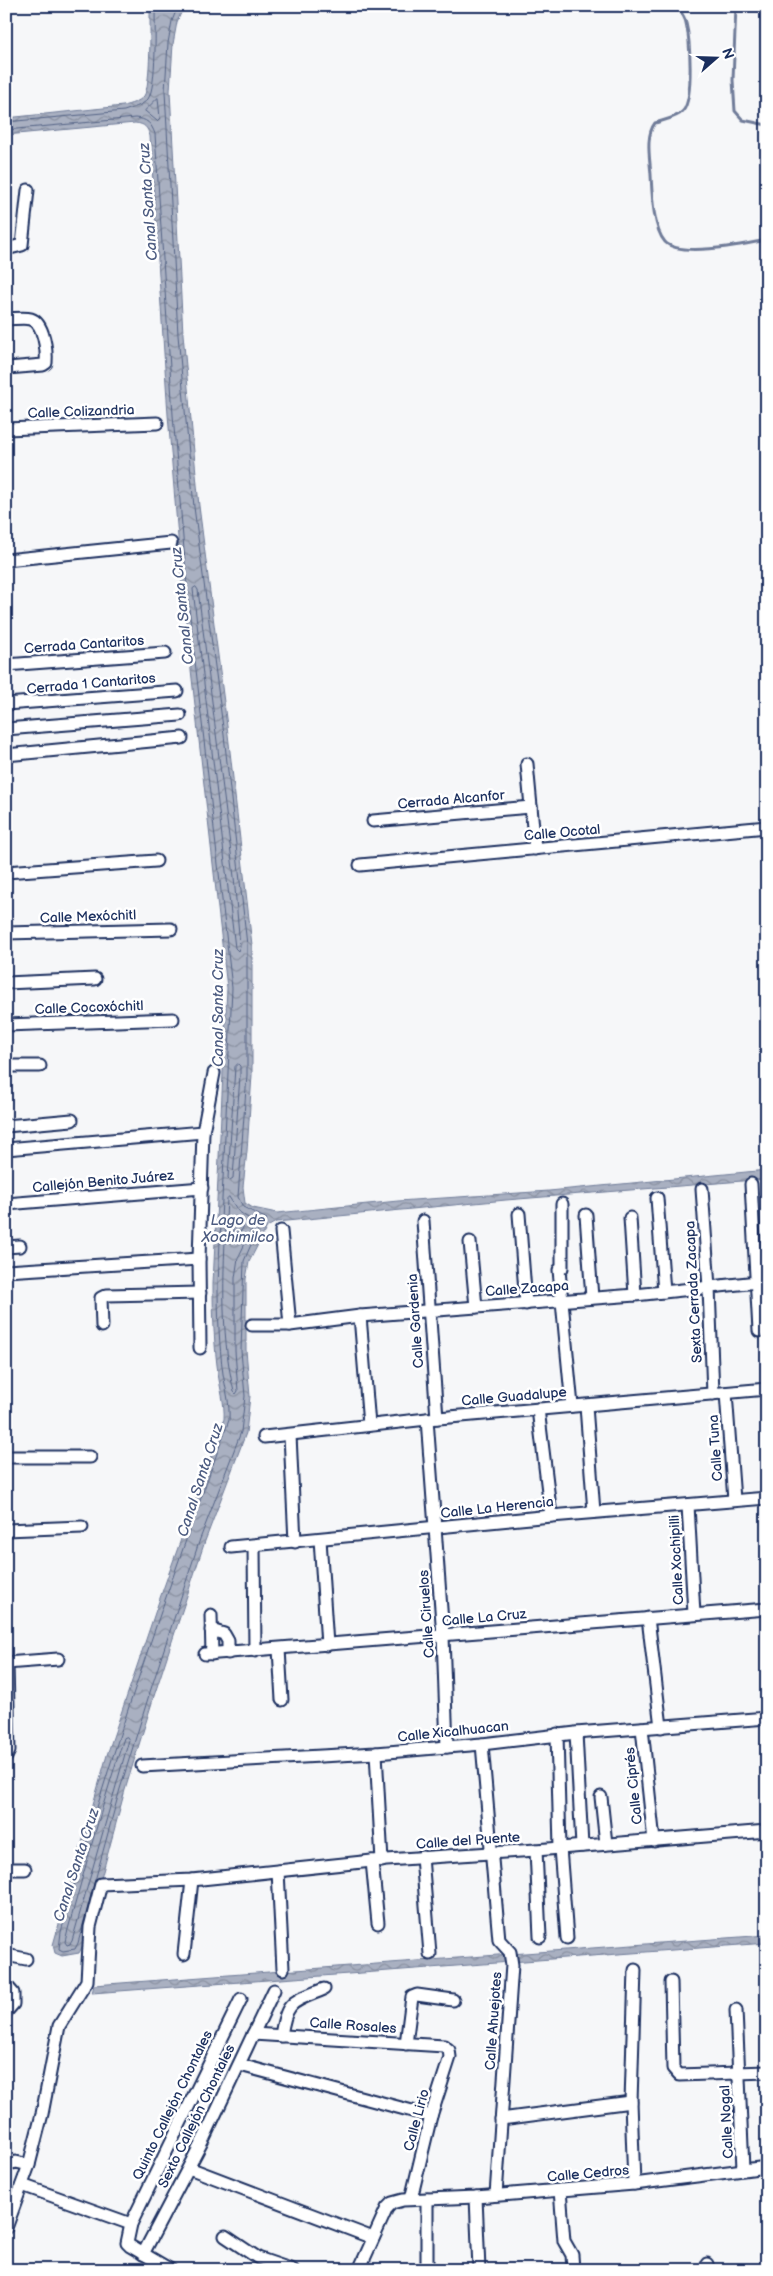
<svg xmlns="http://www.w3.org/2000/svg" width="773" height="2276" font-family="'Balsamiq Sans',sans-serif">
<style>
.water{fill:url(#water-waves);stroke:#707c99}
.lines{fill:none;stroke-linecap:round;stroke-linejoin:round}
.shore{stroke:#546386;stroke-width:1}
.stream{stroke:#707c99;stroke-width:3}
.minor-casing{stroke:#1b2f5e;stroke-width:15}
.minor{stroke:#fff;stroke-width:11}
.labels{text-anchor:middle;stroke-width:5;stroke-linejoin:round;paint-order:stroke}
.street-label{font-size:14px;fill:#1b2f5e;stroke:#fff}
.water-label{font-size:15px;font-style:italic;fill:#4d5c81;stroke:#fff}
</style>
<defs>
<pattern id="water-waves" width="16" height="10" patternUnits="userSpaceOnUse" patternTransform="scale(1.25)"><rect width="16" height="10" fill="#a9b0c1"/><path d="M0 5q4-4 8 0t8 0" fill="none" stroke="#8990a0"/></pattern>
</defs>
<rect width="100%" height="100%" fill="#f6f7f9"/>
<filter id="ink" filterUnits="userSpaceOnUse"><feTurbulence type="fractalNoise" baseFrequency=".02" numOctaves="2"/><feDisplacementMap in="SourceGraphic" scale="10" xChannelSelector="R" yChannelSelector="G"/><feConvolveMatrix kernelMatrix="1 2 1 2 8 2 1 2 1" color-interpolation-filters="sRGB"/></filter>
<g filter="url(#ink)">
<!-- water -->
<g class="water">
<path d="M 150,6 L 184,6 L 177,22 L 173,44 L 170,91 L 183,334 L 199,506 L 228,734 L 252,945 L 252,1075 L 247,1151 L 243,1187 L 245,1203 L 253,1208 L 277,1213 L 398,1201 L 549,1191 L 767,1170 L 767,1179 L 506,1200 L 276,1222 L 267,1227 L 249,1262 L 246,1279 L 246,1350 L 250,1396 L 246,1433 L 205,1541 L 154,1696 L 125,1790 L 83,1945 L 79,1953 L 62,1956 L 55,1953 L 53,1945 L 107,1755 L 160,1598 L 224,1419 C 225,1403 220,1389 218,1373 C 214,1344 213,1314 213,1284 L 227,988 L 183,599 L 168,415 L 150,136 C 147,127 145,124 135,123 L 6,135 L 6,118 L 123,106 C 130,104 139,102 144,96 C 151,86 150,23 150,6 Z"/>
<path d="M 767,1935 L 767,1943 L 92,1993 L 94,1985 Z"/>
</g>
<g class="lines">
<!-- shore -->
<g class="shore">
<path d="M 158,98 L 160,118 L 157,121 L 145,111 Z"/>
<path d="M 6,122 L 124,111 C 132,108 142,106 148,99 C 157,86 155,24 155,6"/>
<path d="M 6,130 L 135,118 C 147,119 151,123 155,134 L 173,415 L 188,599 L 232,988 L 218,1284 C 218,1314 219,1344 223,1374 C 226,1390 230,1404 229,1420 C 168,1589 108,1758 61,1932 L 59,1949 L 63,1951 L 75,1949 L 78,1943 L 120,1789 L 149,1695 L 200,1539 L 241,1432 L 245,1396 L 241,1351 L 244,1261 L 256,1233 L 267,1219 L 243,1207 L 238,1197 L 247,1075 L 247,945 L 224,735 L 194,507 L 178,335 L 165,91 L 168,43 L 172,21 L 178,6"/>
<path d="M 196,587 L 198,590 L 234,877 L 240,946 L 238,951 L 235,948 L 194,598 L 193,589 Z"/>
<path d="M 238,1064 L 240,1066 L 240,1075 L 233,1178 L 230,1180 L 228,1178 L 235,1067 Z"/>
<path d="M 229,1197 L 238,1211 L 255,1223 L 238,1258 L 235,1278 L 235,1351 L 238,1391 L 236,1394 L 234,1392 C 219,1329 224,1263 227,1199 Z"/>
<path d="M 237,1220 L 244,1226 L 235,1241 L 233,1239 L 233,1222 Z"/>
<path d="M 127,1737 L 129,1740 L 72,1941 L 70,1944 L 67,1945 L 65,1942 L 67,1933 C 85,1868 103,1802 124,1738 Z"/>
</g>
<!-- stream -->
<g class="stream">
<path d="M 677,6 C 681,12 685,17 686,23 C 690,39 694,98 683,111 C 677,118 664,120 655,123 C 645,136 650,159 651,175 C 652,193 653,229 665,242 C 680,258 746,244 767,240"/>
<path d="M 736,6 L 733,80 L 735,111 L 743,120 L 767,125"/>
</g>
<defs>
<g id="minor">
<path d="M 6,249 L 22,245 L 28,190"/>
<path d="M 6,319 C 14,319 24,317 31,319 C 44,323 47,351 46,363 L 43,365 L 8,368"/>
<path d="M 6,429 L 157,423"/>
<path d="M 6,560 L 171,543"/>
<path d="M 6,665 L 165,653"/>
<path d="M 6,704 L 177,691"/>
<path d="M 6,729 L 180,715"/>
<path d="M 6,755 L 182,738"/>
<path d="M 527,764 L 535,849"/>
<path d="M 373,821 L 531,807"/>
<path d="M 360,865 L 767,827"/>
<path d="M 6,872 L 156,861"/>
<path d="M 6,933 L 171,929"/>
<path d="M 6,983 L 95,979"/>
<path d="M 6,1025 L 173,1019"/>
<path d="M 6,1066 L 40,1066"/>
<path d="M 6,1126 L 72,1120"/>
<path d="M 6,1149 L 203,1132"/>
<path d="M 751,1184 L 759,1331"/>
<path d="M 702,1189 L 709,1287 L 713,1394"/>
<path d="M 657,1198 L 664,1292"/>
<path d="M 6,1204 L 202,1188"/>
<path d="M 562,1204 L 562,1268 L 559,1270 L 572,1406"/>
<path d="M 519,1214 L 526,1304"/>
<path d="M 586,1215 L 592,1298"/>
<path d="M 630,1218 L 635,1295"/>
<path d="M 423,1221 L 437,1418"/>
<path d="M 281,1231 L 290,1325"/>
<path d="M 470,1242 L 476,1307"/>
<path d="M 6,1247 L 20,1246"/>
<path d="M 6,1271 L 199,1259"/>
<path d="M 360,1316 L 369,1425"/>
<path d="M 252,1325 L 290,1325 L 360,1316 L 635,1295 L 767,1281"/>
<path d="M 102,1326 L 101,1298 L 107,1295 L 200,1293"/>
<path d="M 200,1348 L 199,1259 L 203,1132 L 214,1073"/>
<path d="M 726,1393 L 734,1500"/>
<path d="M 586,1406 L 594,1512"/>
<path d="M 538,1409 L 551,1516"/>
<path d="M 427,1419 L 443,1636 L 447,1747"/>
<path d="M 290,1435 L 295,1542"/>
<path d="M 264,1437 L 427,1419 L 767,1389"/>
<path d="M 6,1457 L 90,1457"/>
<path d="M 688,1505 L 694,1614"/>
<path d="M 6,1530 L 82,1527"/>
<path d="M 320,1539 L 327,1645"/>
<path d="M 254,1546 L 255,1651"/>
<path d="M 231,1547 L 551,1516 L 767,1498"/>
<path d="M 211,1615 L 212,1654"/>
<path d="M 648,1618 L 661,1727"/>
<path d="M 211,1630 L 224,1634 L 228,1641 L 228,1653"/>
<path d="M 279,1649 L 282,1700"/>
<path d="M 205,1654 L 767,1609"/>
<path d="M 6,1663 L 58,1659"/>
<path d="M 642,1728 L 654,1841"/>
<path d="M 576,1733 L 582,1846"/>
<path d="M 557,1734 L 560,1848 L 567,1938"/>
<path d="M 482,1744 L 499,1940 L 510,1952 L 512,1965 L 496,2195"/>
<path d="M 376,1753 L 382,1861"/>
<path d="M 6,1757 L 9,1751 L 7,1663"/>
<path d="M 142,1766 L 376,1753 L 482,1744 L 576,1733 L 767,1718"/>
<path d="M 601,1797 L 606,1844"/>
<path d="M 536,1850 L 540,1937"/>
<path d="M 422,1857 L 430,1954"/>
<path d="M 372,1861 L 378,1923"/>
<path d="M 6,1869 L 25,1869"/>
<path d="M 278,1871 L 283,1969"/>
<path d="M 184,1954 L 192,1880"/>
<path d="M 6,1955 L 26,1959"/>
<path d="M 671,1982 L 673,2068 L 679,2075 L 767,2072"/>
<path d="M 6,1985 L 13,1993 L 13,2004 L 6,2012"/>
<path d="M 736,2010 L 743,2169"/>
<path d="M 253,2034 L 444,2046 L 449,2050 L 450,2057 L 431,2116 L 411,2199"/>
<path d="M 281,2036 C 286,2000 293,2002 324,1989"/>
<path d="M 406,2044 L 412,1997 L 417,1995 L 453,2000"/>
<path d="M 240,2065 L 431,2116"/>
<path d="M 501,2119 L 631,2102"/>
<path d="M 6,2165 L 16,2162 L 29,2165"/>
<path d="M 189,2168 L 373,2238"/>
<path d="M 634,2184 L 631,2102 L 635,1970"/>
<path d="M 22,2185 L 131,2224"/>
<path d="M 560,2190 L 564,2241 L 572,2255 L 573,2270"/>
<path d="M 476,2197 L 479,2270"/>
<path d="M 427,2199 L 427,2270"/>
<path d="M 6,2228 L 29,2165 L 42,2114 L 59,2026 L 87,1981 L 90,1927 L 101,1884 L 192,1880 L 372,1861 L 536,1850 L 767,1831"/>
<path d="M 225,2236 L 258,2258 L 293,2270"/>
<path d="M 143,2254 L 204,2138 L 274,1990"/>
<path d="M 707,2264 L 708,2270"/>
<path d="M 171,2270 L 130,2246 L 127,2243 L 131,2224 L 241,1999"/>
<path d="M 359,2270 L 387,2208 L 392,2203 L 403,2200 L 476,2197 L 634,2184 L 767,2167"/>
</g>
</defs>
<!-- minor casing -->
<use href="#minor" class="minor-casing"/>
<!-- minor -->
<use href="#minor" class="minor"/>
</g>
</g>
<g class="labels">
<!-- street labels -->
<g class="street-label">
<text transform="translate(81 411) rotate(-2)" y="5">Calle Colizandria</text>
<text transform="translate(84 644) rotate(-4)" y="5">Cerrada Cantaritos</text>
<text transform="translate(91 683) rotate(-5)" y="5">Cerrada 1 Cantaritos</text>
<text transform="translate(451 799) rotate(-5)" y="5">Cerrada Alcanfor</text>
<text transform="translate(562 832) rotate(-5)" y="5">Calle Ocotal</text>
<text transform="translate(88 916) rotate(-2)" y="5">Calle Mexóchitl</text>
<text transform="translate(89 1007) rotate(-2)" y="5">Calle Cocoxóchitl</text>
<text transform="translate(103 1181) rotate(-5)" y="5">Callejón Benito Juárez</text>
<text transform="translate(527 1288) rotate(-4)" y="5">Calle Zacapa</text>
<text transform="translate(693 1292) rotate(-93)" y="5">Sexta Cerrada Zacapa</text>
<text transform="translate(415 1321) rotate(-94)" y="5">Calle Gardenia</text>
<text transform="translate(514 1396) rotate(-5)" y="5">Calle Guadalupe</text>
<text transform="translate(715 1448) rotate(-94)" y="5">Calle Tuna</text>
<text transform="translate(497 1507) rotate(-6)" y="5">Calle La Herencia</text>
<text transform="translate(676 1560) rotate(-93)" y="5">Calle Xochipilli</text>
<text transform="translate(426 1614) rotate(-94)" y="5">Calle Ciruelos</text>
<text transform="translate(484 1617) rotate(-5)" y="5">Calle La Cruz</text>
<text transform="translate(453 1731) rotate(-6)" y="5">Calle Xicalhuacan</text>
<text transform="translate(633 1786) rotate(-96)" y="5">Calle Ciprés</text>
<text transform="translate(468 1840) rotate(-4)" y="5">Calle del Puente</text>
<text transform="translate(493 2021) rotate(-86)" y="5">Calle Ahuejotes</text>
<text transform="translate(353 2025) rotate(4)" y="5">Calle Rosales</text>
<text transform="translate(172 2105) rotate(-64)" y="5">Quinto Callejón Chontales</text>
<text transform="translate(196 2116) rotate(-64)" y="5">Sexto Callejón Chontales</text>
<text transform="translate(416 2120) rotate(-75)" y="5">Calle Lirio</text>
<text transform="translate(726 2122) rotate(-93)" y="5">Calle Nogal</text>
<text transform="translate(588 2173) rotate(-5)" y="5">Calle Cedros</text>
</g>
<!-- water labels -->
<g class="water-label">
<text transform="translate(148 202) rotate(-94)" y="5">Canal Santa Cruz</text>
<text transform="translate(182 606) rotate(-96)" y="5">Canal Santa Cruz</text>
<text transform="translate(218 1008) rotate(-90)" y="5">Canal Santa Cruz</text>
<text x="238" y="1225">Lago de<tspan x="238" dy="17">Xochimilco</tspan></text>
<text transform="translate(200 1480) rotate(-72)" y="5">Canal Santa Cruz</text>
<text transform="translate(76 1865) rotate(-72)" y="5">Canal Santa Cruz</text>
</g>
</g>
<!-- margin -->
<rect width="773" height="2276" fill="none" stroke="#fff" stroke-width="25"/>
<rect x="12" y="12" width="748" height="2251" fill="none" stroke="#1b2f5e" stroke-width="2" filter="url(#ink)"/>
<!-- north arrow -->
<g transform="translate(716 58) rotate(70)" stroke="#ffffff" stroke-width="4" paint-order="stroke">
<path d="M0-4L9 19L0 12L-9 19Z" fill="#1b2f5e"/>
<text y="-8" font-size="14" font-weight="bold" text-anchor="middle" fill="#1b2f5e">N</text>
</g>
</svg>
